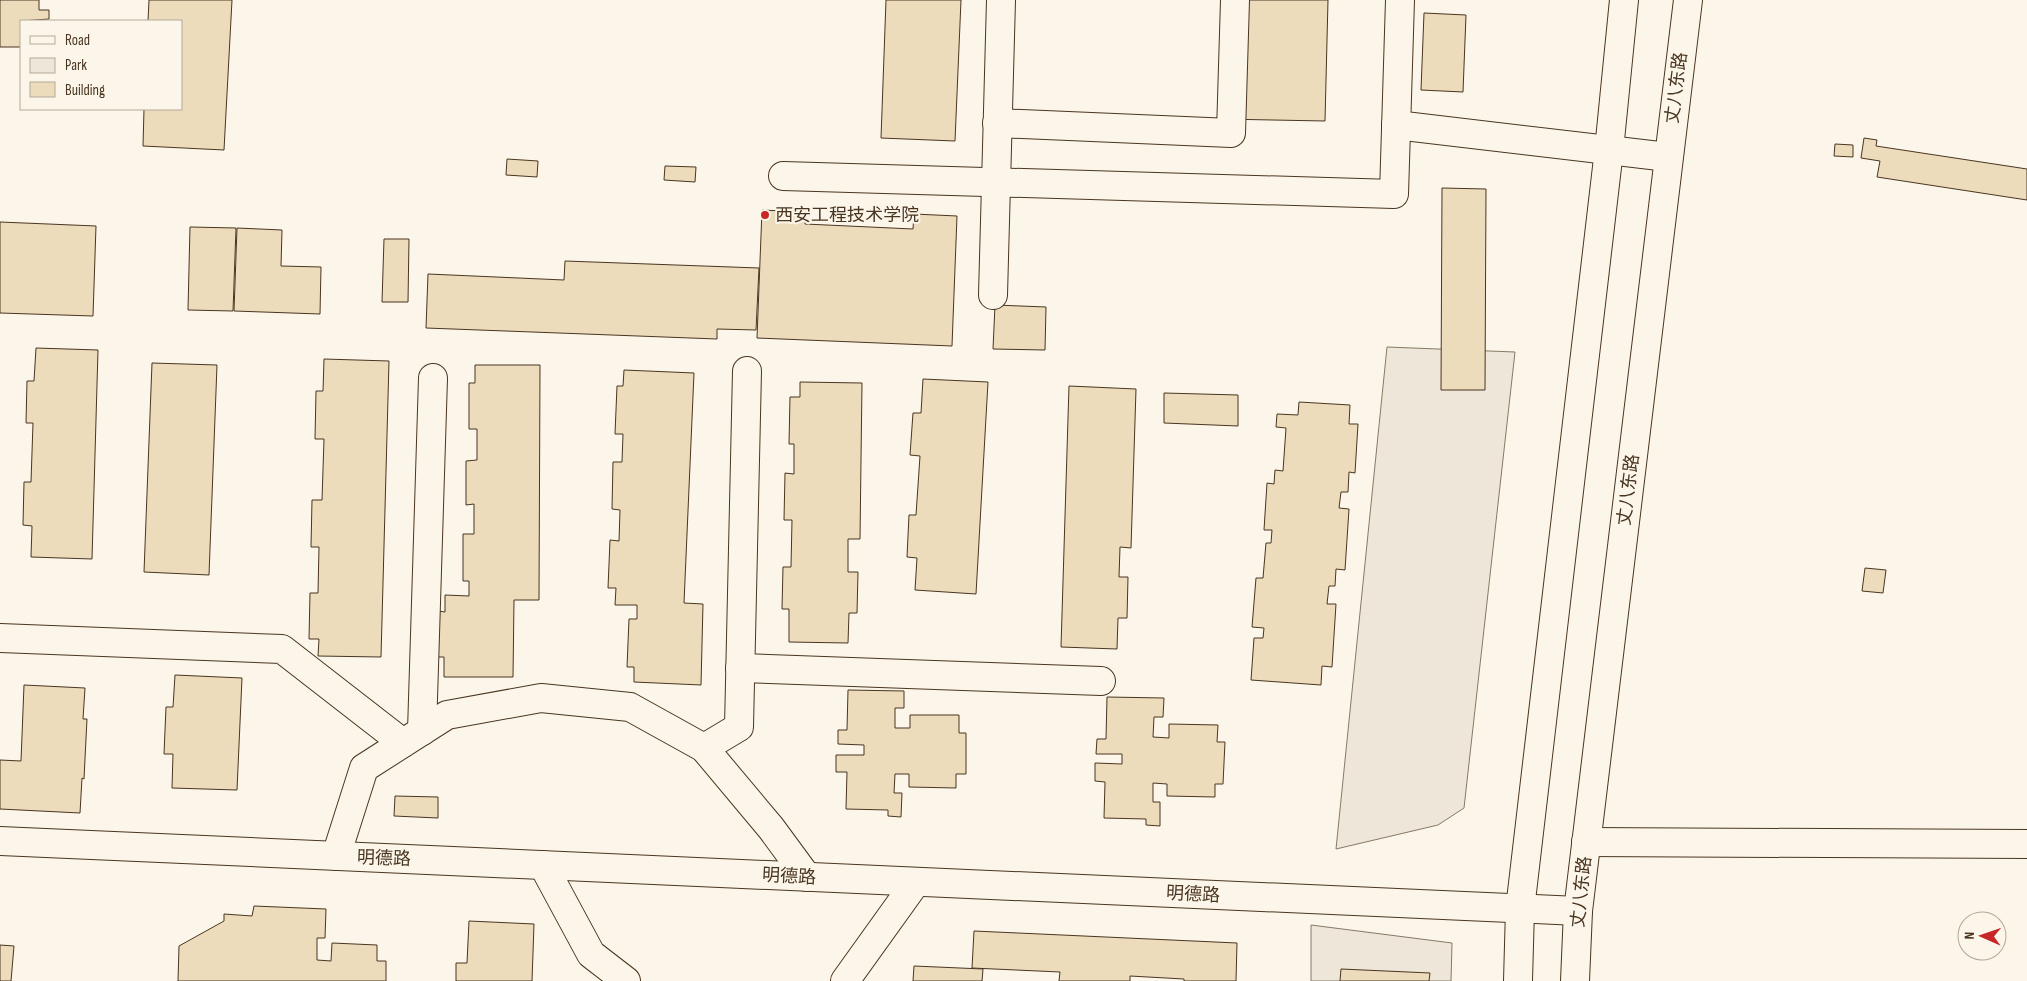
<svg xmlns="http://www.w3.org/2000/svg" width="2027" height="981" font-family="'Sofia Sans Condensed','Noto Sans SC',sans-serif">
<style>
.green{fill:#ede6d9;stroke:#887966}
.building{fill:#ecdcbc;stroke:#4a3520}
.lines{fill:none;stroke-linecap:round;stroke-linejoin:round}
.minor-casing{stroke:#4a3520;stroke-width:30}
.major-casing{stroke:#4a3520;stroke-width:30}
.minor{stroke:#fbf6e9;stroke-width:28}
.major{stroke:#fbf6e9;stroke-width:28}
.poi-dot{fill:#c62828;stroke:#fbf6e9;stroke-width:2}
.labels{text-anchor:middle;stroke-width:4;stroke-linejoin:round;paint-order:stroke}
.street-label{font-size:18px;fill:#4a3520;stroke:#fbf6e9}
.poi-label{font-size:18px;fill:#4a3520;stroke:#fbf6e9;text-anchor:start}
</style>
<rect width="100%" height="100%" fill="#fbf6e9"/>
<!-- green -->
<g class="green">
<path d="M 1387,347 L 1515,352 L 1464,808 L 1438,825 L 1336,849 Z"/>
<path d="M 1311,925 L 1452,943 L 1451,981 L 1311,981 Z"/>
</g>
<!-- building -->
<g class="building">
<path d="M 0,0 L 39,0 L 39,10 L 49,10 L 49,19 L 21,21 L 21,47 L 0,47 Z"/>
<path d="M 149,0 L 232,0 L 224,150 L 143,146 L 144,109 L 181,109 L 181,21 L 148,21 Z"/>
<path d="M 886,0 L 961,0 L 955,141 L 881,138 Z"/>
<path d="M 1224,0 L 1328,0 L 1325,121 L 1221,119 Z"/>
<path d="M 1424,13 L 1466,15 L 1463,92 L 1421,90 Z"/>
<path d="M 1864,138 L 1877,140 L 1876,146 L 2027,169 L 2027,200 L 1877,177 L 1880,161 L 1861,158 Z"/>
<path d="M 1835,144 L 1853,145 L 1853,157 L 1834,156 Z"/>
<path d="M 507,159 L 538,161 L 537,177 L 506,175 Z"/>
<path d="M 665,166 L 696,167 L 695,182 L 664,180 Z"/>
<path d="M 1442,188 L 1486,189 L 1485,390 L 1441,390 Z"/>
<path d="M 762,210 L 805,212 L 805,224 L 913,229 L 914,214 L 957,216 L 952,346 L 757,338 Z"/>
<path d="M 0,222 L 96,226 L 93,316 L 0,313 Z"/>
<path d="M 190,227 L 236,228 L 233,311 L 188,310 Z"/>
<path d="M 237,228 L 282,230 L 281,266 L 321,267 L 320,314 L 234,311 Z"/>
<path d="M 384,239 L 409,239 L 408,302 L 382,302 Z"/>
<path d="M 565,261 L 759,268 L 756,330 L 717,329 L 717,339 L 426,328 L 428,274 L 564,280 Z"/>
<path d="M 995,305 L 1046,307 L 1045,350 L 993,349 Z"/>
<path d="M 36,348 L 98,350 L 92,559 L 31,557 L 32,526 L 23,525 L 24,482 L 31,482 L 33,423 L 26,423 L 27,381 L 34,381 Z"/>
<path d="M 324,359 L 389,361 L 381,657 L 318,656 L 319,639 L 309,639 L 310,593 L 318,593 L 319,547 L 311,547 L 312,500 L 322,500 L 324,439 L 315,439 L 316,391 L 323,391 Z"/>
<path d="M 152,363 L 217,365 L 209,575 L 144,572 Z"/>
<path d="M 475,365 L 540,365 L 539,600 L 514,600 L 513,677 L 444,677 L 444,657 L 438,657 L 438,611 L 445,612 L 445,595 L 469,596 L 469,581 L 463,581 L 463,534 L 474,534 L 474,504 L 466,505 L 466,461 L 477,460 L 477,429 L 469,429 L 469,383 L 475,383 Z"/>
<path d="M 624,370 L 694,373 L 684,603 L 703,604 L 701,685 L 634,682 L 634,667 L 627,667 L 629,619 L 637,619 L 637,605 L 615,605 L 616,588 L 608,588 L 610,540 L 619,541 L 620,510 L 612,509 L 613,462 L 622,462 L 623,434 L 615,434 L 617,386 L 623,386 Z"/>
<path d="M 923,379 L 988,382 L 976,594 L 915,590 L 917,558 L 907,557 L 909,515 L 916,515 L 920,456 L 910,455 L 913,413 L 921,413 Z"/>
<path d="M 800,382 L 862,383 L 860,539 L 848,539 L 848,572 L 858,572 L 857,613 L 849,613 L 848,643 L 789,642 L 789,609 L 782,609 L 783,567 L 791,567 L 792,520 L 784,520 L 785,473 L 794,474 L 794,444 L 789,444 L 790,397 L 800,397 Z"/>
<path d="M 1069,386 L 1136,389 L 1131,548 L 1120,547 L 1119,577 L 1128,577 L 1127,618 L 1118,618 L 1117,649 L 1061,647 Z"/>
<path d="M 1164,393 L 1238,395 L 1238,426 L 1164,423 Z"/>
<path d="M 1299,402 L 1350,405 L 1349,424 L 1358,424 L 1355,473 L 1349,472 L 1348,492 L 1341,492 L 1339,508 L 1349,509 L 1345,570 L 1336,569 L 1335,586 L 1329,586 L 1327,604 L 1336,604 L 1332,667 L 1322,666 L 1321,685 L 1251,680 L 1254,638 L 1263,638 L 1264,628 L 1252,627 L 1256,578 L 1263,578 L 1266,543 L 1271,543 L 1272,530 L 1264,530 L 1267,483 L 1274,484 L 1275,470 L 1283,471 L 1286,428 L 1276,427 L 1277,414 L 1298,415 Z"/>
<path d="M 1865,568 L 1886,570 L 1883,593 L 1862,591 Z"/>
<path d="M 175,675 L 242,678 L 237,790 L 172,788 L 173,754 L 164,754 L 166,707 L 173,707 Z"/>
<path d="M 24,685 L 85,688 L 83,719 L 87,719 L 84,779 L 82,778 L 80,813 L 0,809 L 0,760 L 21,761 Z"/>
<path d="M 848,690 L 904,691 L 904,708 L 895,708 L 895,728 L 910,728 L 910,715 L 959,715 L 959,733 L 966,733 L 966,774 L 956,774 L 956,788 L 909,787 L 909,774 L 895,774 L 894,793 L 902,793 L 901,817 L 888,816 L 888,810 L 846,809 L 847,772 L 836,772 L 836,755 L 864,755 L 864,745 L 838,744 L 838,730 L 847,730 Z"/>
<path d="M 1107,697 L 1164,698 L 1163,717 L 1154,717 L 1153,737 L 1169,738 L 1169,724 L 1218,725 L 1217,742 L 1225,742 L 1223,784 L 1215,784 L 1215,797 L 1167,796 L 1167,784 L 1153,783 L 1153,802 L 1160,802 L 1160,826 L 1146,825 L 1146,819 L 1104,818 L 1105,782 L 1095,781 L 1095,763 L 1122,764 L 1122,754 L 1096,754 L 1097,739 L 1106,739 Z"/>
<path d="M 395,796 L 438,797 L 438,818 L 394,816 Z"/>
<path d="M 254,906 L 326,909 L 325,938 L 317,938 L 317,960 L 331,961 L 332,943 L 377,945 L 377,961 L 386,961 L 386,981 L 178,981 L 179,946 L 224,921 L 224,914 L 252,916 Z"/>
<path d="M 469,921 L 534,924 L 532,981 L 456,981 L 456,963 L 467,963 Z"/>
<path d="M 974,931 L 1237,943 L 1236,981 L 1184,981 L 1184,979 L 1130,976 L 1130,981 L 1059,981 L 1060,972 L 972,968 Z"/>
<path d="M 0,945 L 14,946 L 11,981 L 0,981 Z"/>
<path d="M 914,966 L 983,969 L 982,981 L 913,981 Z"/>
<path d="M 1341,969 L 1430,973 L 1429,981 L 1340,981 Z"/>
</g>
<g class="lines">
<defs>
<g id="minor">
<path d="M 997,123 L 1231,133 L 1235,0"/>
<path d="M 1396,125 L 1668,157"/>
<path d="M 783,176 L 1394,194 L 1400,0"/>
<path d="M 993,295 L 1001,0"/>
<path d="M 0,638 L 282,649 L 403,743"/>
<path d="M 740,668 L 1101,681"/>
<path d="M 422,731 L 433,378"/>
<path d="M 704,748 L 739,727 L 747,371"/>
<path d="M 0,841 L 1578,911"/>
<path d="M 1586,842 L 2027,844"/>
<path d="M 336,856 L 364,768 L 447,715 L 541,698 L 630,707 L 704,748 L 771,828 L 807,877"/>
<path d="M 543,865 L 591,954 L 626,981"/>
<path d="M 845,981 L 916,882"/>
</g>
<g id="major">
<path d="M 1518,981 L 1520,909 L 1609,150 L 1624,0"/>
<path d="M 1575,981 L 1578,911 L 1688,0"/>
</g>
</defs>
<!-- minor casing -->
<use href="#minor" class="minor-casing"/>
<!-- major casing -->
<use href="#major" class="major-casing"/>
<!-- minor -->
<use href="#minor" class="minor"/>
<!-- major -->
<use href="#major" class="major"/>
</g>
<!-- markers -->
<circle class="poi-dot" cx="765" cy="215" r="5"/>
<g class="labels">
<!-- street labels -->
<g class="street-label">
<text transform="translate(1676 88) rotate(-83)" y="6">丈八东路</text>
<text transform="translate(1628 490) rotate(-83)" y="6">丈八东路</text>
<text transform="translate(384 858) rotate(2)" y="6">明德路</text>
<text transform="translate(789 876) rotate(3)" y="6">明德路</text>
<text transform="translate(1581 892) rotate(-84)" y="6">丈八东路</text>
<text transform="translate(1193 894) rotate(3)" y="6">明德路</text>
</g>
<!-- poi labels -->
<g class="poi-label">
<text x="775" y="221">西安工程技术学院</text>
</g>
</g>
<!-- legend -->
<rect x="20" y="20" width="162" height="90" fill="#fbf6e9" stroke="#b4a999"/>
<rect x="30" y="36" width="25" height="8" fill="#fbf6e9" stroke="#b4a999"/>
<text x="65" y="45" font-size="15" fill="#4a3520">Road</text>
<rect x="30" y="58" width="25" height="15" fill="#ede6d9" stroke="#b4a999"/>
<text x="65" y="70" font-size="15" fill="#4a3520">Park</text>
<rect x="30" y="82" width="25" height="15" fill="#ecdcbc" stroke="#b4a999"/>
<text x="65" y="95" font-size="15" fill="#4a3520">Building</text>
<!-- north arrow -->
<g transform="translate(1982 936) rotate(272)"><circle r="24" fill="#fbf6e9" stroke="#b4a999"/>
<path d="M0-4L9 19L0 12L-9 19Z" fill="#c62828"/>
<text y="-8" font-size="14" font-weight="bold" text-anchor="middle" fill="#4a3520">N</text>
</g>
</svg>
